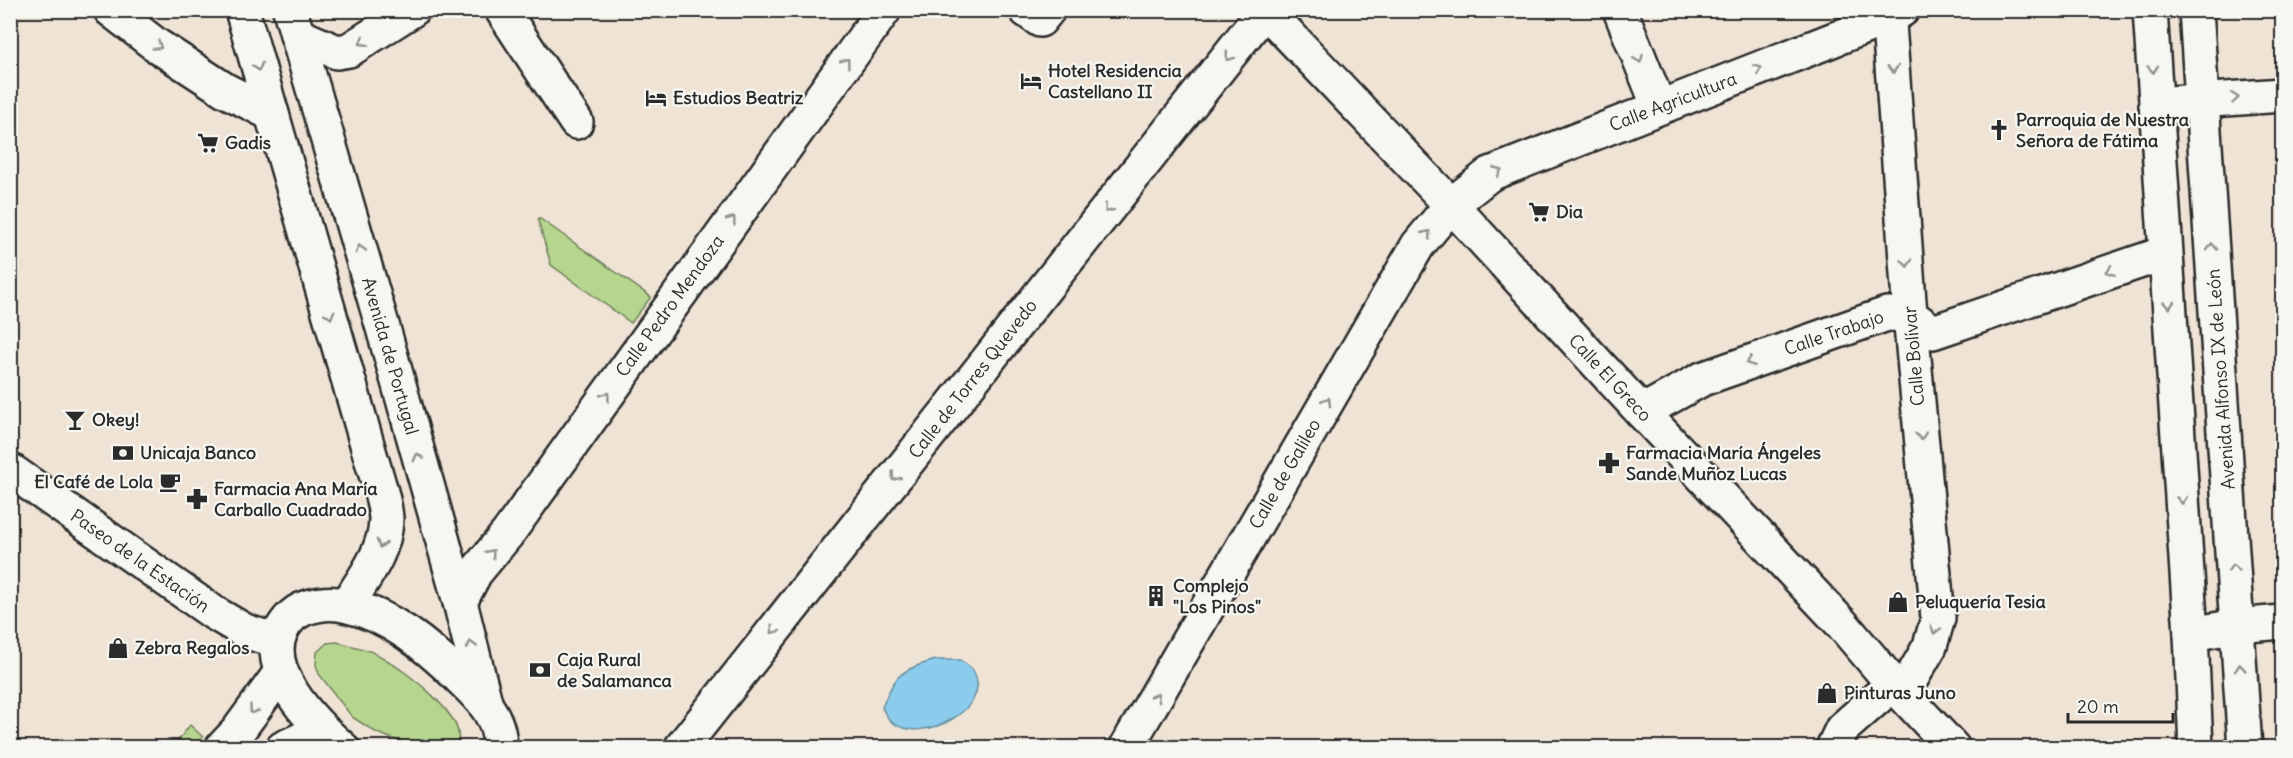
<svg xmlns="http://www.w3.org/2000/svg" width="2293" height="758" font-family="Delius,sans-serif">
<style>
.green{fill:#b6d58e;stroke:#70805c;stroke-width:1.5}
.water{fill:#8bccec;stroke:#658c9f;stroke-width:1.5}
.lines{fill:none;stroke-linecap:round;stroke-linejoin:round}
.street-casing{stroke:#2b2b2b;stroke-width:38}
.secondary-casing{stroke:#2b2b2b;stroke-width:38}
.primary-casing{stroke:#2b2b2b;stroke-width:38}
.street{stroke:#f6f6f2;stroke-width:33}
.secondary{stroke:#f6f6f2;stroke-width:33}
.primary{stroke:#f6f6f2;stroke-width:33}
.oneway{stroke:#90908e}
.labels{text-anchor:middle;stroke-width:4.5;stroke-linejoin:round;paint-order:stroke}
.poi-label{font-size:18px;font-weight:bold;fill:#2b2b2b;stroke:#f6f6f2;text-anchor:start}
.street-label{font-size:18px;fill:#2b2b2b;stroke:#f6f6f2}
</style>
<rect width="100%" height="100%" fill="#efe3d5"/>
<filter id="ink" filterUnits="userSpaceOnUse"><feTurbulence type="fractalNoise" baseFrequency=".0167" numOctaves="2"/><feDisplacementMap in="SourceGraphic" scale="12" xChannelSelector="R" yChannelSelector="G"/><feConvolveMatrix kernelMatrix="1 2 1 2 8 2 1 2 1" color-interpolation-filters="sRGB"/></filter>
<g filter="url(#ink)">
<!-- green -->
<g class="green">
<path d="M 539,218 L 651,297 L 631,323 L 551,265 L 538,220 Z"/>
<path d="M 337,642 C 348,645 361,648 372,652 C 395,662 476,720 455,747 L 413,746 L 377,733 L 352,717 L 319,674 L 316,665 L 317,652 L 327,643 Z"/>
<path d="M 190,725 L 203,737 L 192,747 L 173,747 Z"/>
</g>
<!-- water -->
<path class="water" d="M 936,660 L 960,660 C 964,663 972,667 974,672 C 993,708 923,745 893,723 C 888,720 885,712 882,708 C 894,674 903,669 936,660 Z"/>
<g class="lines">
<defs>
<g id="street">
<path d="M 111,10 L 156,45 L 225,90 L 272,114"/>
<path d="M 502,10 L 576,122"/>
<path d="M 1026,10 L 1040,20 L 1048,10"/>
<path d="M 1265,10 L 1451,205 L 1642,412 L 1842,624 L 1893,684 L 1953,748"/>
<path d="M 1620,10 L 1659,107"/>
<path d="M 1888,10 L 1910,315 L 1938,618 L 1930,646 L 1903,693"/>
<path d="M 297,35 L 337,52 L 349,50 L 412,10"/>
<path d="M 2156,104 L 2282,95"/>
<path d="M 1642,412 L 1702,379 L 1887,314 L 1910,315 L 1933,332 L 2165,253"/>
<path d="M 460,602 L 475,573 L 508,533 L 884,10"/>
<path d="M 2191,634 L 2237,626 L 2282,622"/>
<path d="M 681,748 L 1265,10"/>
<path d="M 1126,748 L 1418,245 L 1451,205 L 1490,174 L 1888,18 L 1902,10"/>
<path d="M 1833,748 L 1842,729 L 1893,684"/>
</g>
<g id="secondary">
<path d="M 2150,10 L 2191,634 L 2196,748"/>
<path d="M 2196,10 L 2245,748"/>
</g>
<g id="primary">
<path d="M 242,10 L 369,451 C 374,469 386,503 386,520 C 385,553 363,579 347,605"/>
<path d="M 290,10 L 383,328 L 460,602 L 485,702"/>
<path d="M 10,470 L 214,613 L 245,631 L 276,641"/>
<path d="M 222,748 L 238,731 L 281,672"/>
<path d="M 283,748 L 322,730"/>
<path d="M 342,748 C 309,719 249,658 292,616 C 305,604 331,601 348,606 C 391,616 427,646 458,676 C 480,697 500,715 500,748"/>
</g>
</defs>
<!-- street casing -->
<use href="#street" class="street-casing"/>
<!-- secondary casing -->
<use href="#secondary" class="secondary-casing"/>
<!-- primary casing -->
<use href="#primary" class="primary-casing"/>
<!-- street -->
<use href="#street" class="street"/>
<!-- secondary -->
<use href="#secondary" class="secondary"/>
<!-- primary -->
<use href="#primary" class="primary"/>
</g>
<!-- one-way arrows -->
<defs><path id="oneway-chevron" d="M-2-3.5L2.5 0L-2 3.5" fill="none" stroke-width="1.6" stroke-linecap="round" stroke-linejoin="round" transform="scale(1.5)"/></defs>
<g class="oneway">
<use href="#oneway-chevron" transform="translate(363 42) rotate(148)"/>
<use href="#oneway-chevron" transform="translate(158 46) rotate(35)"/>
<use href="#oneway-chevron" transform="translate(1229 57) rotate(128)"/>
<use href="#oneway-chevron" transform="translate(1639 59) rotate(69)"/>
<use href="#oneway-chevron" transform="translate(846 62) rotate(-54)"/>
<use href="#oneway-chevron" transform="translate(258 67) rotate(74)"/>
<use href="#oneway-chevron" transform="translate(1758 69) rotate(-21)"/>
<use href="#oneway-chevron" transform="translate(1893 69) rotate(86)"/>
<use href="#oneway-chevron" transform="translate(2153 69) rotate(86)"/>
<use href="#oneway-chevron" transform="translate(2235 98) rotate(-5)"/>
<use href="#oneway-chevron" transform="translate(1498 171) rotate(-23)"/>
<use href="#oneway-chevron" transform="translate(1108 209) rotate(128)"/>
<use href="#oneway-chevron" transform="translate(732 220) rotate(-54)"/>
<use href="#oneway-chevron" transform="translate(1427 234) rotate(-51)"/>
<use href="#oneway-chevron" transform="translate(2212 247) rotate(-94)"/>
<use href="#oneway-chevron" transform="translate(360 249) rotate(-106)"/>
<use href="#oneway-chevron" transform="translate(1907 263) rotate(86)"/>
<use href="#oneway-chevron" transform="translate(2110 271) rotate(161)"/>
<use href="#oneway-chevron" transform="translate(2169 305) rotate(86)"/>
<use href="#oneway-chevron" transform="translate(330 315) rotate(74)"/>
<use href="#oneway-chevron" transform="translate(1750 362) rotate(160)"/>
<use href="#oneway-chevron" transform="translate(606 396) rotate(-55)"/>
<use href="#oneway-chevron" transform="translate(1327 401) rotate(-60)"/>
<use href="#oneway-chevron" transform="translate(1921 436) rotate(85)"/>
<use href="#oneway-chevron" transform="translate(418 457) rotate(-105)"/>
<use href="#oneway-chevron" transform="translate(895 477) rotate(128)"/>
<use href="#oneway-chevron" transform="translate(2182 500) rotate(86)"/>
<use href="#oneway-chevron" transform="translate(381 544) rotate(106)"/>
<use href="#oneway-chevron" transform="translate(491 553) rotate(-51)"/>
<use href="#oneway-chevron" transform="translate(2233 568) rotate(-94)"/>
<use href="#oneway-chevron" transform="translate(774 630) rotate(128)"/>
<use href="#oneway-chevron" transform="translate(1935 630) rotate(106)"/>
<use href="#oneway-chevron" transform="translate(471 645) rotate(-105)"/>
<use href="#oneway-chevron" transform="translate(2240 668) rotate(-94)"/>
<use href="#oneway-chevron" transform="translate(1156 697) rotate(-60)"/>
<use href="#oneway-chevron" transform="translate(253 710) rotate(126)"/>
</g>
</g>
<!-- icons -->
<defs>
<symbol id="hotel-bare" viewBox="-9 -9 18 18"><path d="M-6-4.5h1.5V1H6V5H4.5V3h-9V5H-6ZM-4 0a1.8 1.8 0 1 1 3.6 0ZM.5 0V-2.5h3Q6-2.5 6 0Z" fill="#2b2b2b" stroke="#f6f6f2" stroke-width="2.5" paint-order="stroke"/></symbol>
<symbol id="church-bare" viewBox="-9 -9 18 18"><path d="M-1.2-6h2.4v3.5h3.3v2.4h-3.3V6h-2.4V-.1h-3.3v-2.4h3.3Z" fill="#2b2b2b" stroke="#f6f6f2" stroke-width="2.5" paint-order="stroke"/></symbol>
<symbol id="supermarket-bare" viewBox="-9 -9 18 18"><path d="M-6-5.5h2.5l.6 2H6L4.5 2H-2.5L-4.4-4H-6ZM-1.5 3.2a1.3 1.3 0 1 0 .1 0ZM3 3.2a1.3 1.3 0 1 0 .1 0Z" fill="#2b2b2b" stroke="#f6f6f2" stroke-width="2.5" paint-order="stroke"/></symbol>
<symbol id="bar-bare" viewBox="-9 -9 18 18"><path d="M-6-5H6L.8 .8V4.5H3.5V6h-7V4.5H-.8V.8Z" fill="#2b2b2b" stroke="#f6f6f2" stroke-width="2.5" paint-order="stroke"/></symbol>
<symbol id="bank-bare" viewBox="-9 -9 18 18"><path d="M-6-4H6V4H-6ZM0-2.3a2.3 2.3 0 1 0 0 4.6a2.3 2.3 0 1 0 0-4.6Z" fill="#2b2b2b" stroke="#f6f6f2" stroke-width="2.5" paint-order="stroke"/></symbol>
<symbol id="pharmacy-bare" viewBox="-9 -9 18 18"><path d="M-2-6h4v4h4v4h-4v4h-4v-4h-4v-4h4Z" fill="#2b2b2b" stroke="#f6f6f2" stroke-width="2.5" paint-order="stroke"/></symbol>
<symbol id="cafe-bare" viewBox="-9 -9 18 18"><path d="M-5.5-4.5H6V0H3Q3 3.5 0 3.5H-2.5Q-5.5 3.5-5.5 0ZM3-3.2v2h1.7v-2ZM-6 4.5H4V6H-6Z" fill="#2b2b2b" stroke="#f6f6f2" stroke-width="2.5" paint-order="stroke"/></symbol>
<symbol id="building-bare" viewBox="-9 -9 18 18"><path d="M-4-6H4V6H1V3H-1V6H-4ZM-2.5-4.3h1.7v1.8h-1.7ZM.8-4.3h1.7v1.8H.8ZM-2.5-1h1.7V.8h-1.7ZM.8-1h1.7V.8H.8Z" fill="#2b2b2b" stroke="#f6f6f2" stroke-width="2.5" paint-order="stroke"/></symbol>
<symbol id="shop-bare" viewBox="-9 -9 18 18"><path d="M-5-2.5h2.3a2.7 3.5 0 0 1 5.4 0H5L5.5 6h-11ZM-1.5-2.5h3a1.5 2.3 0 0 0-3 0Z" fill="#2b2b2b" stroke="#f6f6f2" stroke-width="2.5" paint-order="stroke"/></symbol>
</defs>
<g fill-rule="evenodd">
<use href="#hotel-bare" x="1016" y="66" width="30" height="30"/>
<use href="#hotel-bare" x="641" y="83" width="30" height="30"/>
<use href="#church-bare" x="1984" y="115" width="30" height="30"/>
<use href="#supermarket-bare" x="193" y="128" width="30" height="30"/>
<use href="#supermarket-bare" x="1524" y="197" width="30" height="30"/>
<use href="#bar-bare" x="60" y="405" width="30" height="30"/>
<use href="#bank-bare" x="108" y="438" width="30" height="30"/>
<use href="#pharmacy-bare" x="1594" y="448" width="30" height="30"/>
<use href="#cafe-bare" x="155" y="467" width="30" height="30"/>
<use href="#pharmacy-bare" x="182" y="484" width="30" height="30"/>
<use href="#building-bare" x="1141" y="581" width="30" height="30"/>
<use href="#shop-bare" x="1883" y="587" width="30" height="30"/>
<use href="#shop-bare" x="103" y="633" width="30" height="30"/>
<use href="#bank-bare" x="525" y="655" width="30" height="30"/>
<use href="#shop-bare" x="1812" y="678" width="30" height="30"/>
</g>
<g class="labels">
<!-- poi labels -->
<g class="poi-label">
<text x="1048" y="77">Hotel Residencia<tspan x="1048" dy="21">Castellano II</tspan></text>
<text x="673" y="104">Estudios Beatriz</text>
<text x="2016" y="126">Parroquia de Nuestra<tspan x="2016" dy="21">Señora de Fátima</tspan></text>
<text x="225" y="149">Gadis</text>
<text x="1556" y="218">Dia</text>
<text x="92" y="426">Okey!</text>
<text x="140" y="459">Unicaja Banco</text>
<text x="1626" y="459">Farmacia María Ángeles<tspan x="1626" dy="21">Sande Muñoz Lucas</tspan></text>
<text x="153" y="488" text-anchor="end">El Café de Lola</text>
<text x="214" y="495">Farmacia Ana María<tspan x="214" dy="21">Carballo Cuadrado</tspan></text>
<text x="1173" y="592">Complejo<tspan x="1173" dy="21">"Los Pinos"</tspan></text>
<text x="1915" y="608">Peluquería Tesia</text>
<text x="135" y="654">Zebra Regalos</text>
<text x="557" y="666">Caja Rural<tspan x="557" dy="21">de Salamanca</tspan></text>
<text x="1844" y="699">Pinturas Juno</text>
</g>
<!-- street labels -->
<g class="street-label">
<text transform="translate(1673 102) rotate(-21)" y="6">Calle Agricultura</text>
<text transform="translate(670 306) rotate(-54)" y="6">Calle Pedro Mendoza</text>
<text transform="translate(1834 333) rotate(-19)" y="6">Calle Trabajo</text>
<text transform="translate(390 356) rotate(74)" y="6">Avenida de Portugal</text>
<text transform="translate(1914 356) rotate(-95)" y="6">Calle Bolívar</text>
<text transform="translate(1610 378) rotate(47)" y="6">Calle El Greco</text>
<text transform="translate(973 379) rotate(-52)" y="6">Calle de Torres Quevedo</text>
<text transform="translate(2221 379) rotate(-94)" y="6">Avenida Alfonso IX de León</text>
<text transform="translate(1285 474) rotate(-60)" y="6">Calle de Galileo</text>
<text transform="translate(140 561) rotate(35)" y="6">Paseo de la Estación</text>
</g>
</g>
<!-- margin -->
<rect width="2293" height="758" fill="none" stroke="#f6f6f2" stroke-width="36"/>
<rect x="18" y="18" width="2257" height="722" fill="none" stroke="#2b2b2b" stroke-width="2" filter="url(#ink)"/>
<!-- scale -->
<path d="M2068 713v9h105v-9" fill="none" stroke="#2b2b2b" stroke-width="3"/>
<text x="2077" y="713" font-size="18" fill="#2b2b2b" stroke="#f6f6f2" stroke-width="4.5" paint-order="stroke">20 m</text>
</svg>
